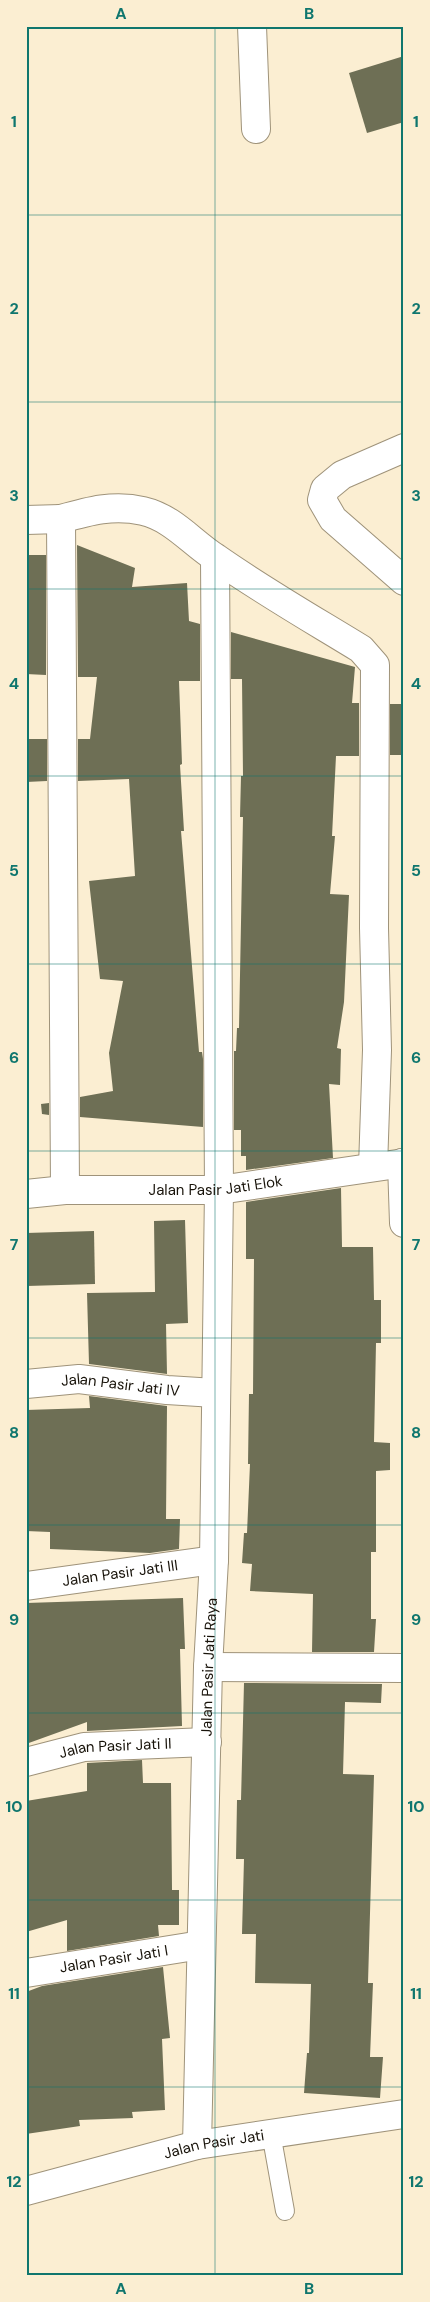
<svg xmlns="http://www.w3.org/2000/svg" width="430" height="2302" font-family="'DM Sans',sans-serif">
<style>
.building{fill:#6e6f55}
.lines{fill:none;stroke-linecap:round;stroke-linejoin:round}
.lane-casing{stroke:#9f937a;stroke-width:20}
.street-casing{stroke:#9f937a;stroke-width:30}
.lane{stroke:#fff;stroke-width:18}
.street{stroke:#fff;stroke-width:28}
.grid{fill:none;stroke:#0f766e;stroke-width:1;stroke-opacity:0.55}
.labels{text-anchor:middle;stroke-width:4;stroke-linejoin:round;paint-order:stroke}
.street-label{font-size:15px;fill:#18130a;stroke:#fbeed2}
.neatline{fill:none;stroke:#0f766e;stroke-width:2}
.grid-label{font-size:16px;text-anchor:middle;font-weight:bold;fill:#0f766e}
</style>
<rect width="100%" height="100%" fill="#fbeed2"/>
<!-- building -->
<g class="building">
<path d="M 404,56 L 404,122 L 367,133 L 349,73 Z"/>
<path d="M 77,545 L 135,568 L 132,587 L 187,583 L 189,621 L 200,624 L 200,681 L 179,681 L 182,764 L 180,765 L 184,831 L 181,831 L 199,1052 L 202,1052 L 203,1059 L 203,1127 L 80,1117 L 80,1097 L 113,1091 L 109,1053 L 123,981 L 100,979 L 89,881 L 135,876 L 129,779 L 78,781 L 78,739 L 90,739 L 97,677 L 78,677 Z"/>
<path d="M 26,555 L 46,555 L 46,675 L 26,674 Z"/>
<path d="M 231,632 L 355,667 L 352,703 L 359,703 L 359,756 L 336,756 L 332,836 L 335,836 L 330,894 L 349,895 L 344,1002 L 337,1048 L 341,1049 L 340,1085 L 329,1084 L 333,1158 L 246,1170 L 246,1156 L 241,1156 L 241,1130 L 234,1130 L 234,1051 L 236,1051 L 237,1028 L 239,1028 L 243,817 L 240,817 L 241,776 L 243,776 L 242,679 L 231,679 Z"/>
<rect x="390" y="704" width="14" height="51"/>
<path d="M 26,739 L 47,739 L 47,781 L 26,782 Z"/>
<path d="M 49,1103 L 49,1115 L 42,1114 L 41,1104 Z"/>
<path d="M 341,1188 L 342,1247 L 373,1247 L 374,1300 L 381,1300 L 381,1343 L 376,1343 L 374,1442 L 390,1443 L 390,1470 L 376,1471 L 376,1552 L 371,1552 L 371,1619 L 376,1619 L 374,1652 L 312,1652 L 313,1594 L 250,1591 L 252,1564 L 242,1563 L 244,1533 L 247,1533 L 250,1464 L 248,1464 L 249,1394 L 253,1394 L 254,1259 L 246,1259 L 246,1202 Z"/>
<path d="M 185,1220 L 188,1323 L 166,1324 L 167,1374 L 89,1364 L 87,1293 L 155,1292 L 154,1221 Z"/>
<path d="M 94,1231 L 95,1284 L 27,1286 L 26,1233 Z"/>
<path d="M 89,1396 L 167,1406 L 166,1519 L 180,1519 L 179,1549 L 150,1553 L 50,1549 L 50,1532 L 26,1531 L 26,1410 L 90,1408 Z"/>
<path d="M 183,1598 L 185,1649 L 180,1649 L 182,1726 L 87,1731 L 87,1722 L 26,1744 L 26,1603 Z"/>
<path d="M 244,1683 L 382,1684 L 381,1703 L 345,1702 L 343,1774 L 374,1775 L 368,1983 L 373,1983 L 370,2057 L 383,2057 L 380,2098 L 304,2093 L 307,2053 L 309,2053 L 311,1984 L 255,1983 L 256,1934 L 242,1934 L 244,1859 L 236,1859 L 237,1800 L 241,1800 Z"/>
<path d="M 142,1760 L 143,1783 L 171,1783 L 172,1890 L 179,1890 L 179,1925 L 158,1925 L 159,1936 L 67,1951 L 67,1920 L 26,1932 L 26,1801 L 87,1791 L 87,1763 Z"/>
<path d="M 163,1967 L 170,2038 L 162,2039 L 165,2110 L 132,2112 L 133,2118 L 79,2120 L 80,2126 L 26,2134 L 26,1992 L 42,1986 Z"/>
</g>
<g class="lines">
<defs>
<path id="lane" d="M 271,2133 L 285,2211"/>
<g id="street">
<path d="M 252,26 L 256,129"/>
<path d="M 404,448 L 342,475 L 325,489 L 322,500 L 333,519 L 404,581"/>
<path d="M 26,520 L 61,519"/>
<path d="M 402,1163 L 404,1223"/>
<path d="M 65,1190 L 61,519 C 89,511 114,504 143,511 C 173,518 191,542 216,558 C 263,591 312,619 361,649 L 375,665 L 374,928 L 377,1050 L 373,1167"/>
<path id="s1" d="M 26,1194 L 65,1190 L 219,1190 L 404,1163"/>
<path id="s2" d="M 26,1384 L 79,1379 L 167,1390 L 215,1393"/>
<path id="s3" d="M 26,1586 L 214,1560"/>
<path d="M 208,1667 L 404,1668"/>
<path id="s4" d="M 26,1762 L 84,1747 L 207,1742"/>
<path id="s5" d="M 26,1973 L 201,1945"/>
<path id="s6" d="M 197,2145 L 208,1667 L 214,1560 L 219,1190 L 215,558"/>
<path id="s7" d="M 26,2191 L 197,2145 L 404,2114"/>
</g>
</defs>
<!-- lane casing -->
<use href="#lane" class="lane-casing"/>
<!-- street casing -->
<use href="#street" class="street-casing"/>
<!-- lane -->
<use href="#lane" class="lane"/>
<!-- street -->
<use href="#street" class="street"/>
</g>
<!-- grid -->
<path class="grid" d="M 215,26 L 215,2276M 26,215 L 404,215M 26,402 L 404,402M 26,589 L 404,589M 26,776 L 404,776M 26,964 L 404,964M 26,1151 L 404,1151M 26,1338 L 404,1338M 26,1525 L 404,1525M 26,1713 L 404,1713M 26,1900 L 404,1900M 26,2087 L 404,2087"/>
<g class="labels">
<!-- street labels -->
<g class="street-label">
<text dy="5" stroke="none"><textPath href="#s1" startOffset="190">Jalan Pasir Jati Elok</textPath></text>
<text dy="5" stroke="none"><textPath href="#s2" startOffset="95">Jalan Pasir Jati IV</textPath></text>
<text dy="5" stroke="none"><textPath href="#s3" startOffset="95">Jalan Pasir Jati III</textPath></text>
<text dy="5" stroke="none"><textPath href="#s6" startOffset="478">Jalan Pasir Jati Raya</textPath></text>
<text dy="5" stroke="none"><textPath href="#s4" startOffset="91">Jalan Pasir Jati II</textPath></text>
<text dy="5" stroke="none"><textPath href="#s5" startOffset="89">Jalan Pasir Jati I</textPath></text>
<text dy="5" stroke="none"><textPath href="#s7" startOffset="194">Jalan Pasir Jati</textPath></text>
</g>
</g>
<!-- border -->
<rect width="430" height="2302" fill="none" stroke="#fbeed2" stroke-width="55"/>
<rect x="28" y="28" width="374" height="2246" class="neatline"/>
<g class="grid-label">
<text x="121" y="19">A</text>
<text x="309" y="19">B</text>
<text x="14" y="127">1</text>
<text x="416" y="127">1</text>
<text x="14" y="314">2</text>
<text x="416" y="314">2</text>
<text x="14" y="501">3</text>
<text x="416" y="501">3</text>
<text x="14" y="689">4</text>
<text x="416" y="689">4</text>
<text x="14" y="876">5</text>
<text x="416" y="876">5</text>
<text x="14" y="1063">6</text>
<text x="416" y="1063">6</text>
<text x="14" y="1250">7</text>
<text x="416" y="1250">7</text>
<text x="14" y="1438">8</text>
<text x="416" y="1438">8</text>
<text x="14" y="1625">9</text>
<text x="416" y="1625">9</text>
<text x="14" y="1812">10</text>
<text x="416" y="1812">10</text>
<text x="14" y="1999">11</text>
<text x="416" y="1999">11</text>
<text x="14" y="2187">12</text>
<text x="416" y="2187">12</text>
<text x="121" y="2294">A</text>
<text x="309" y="2294">B</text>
</g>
</svg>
